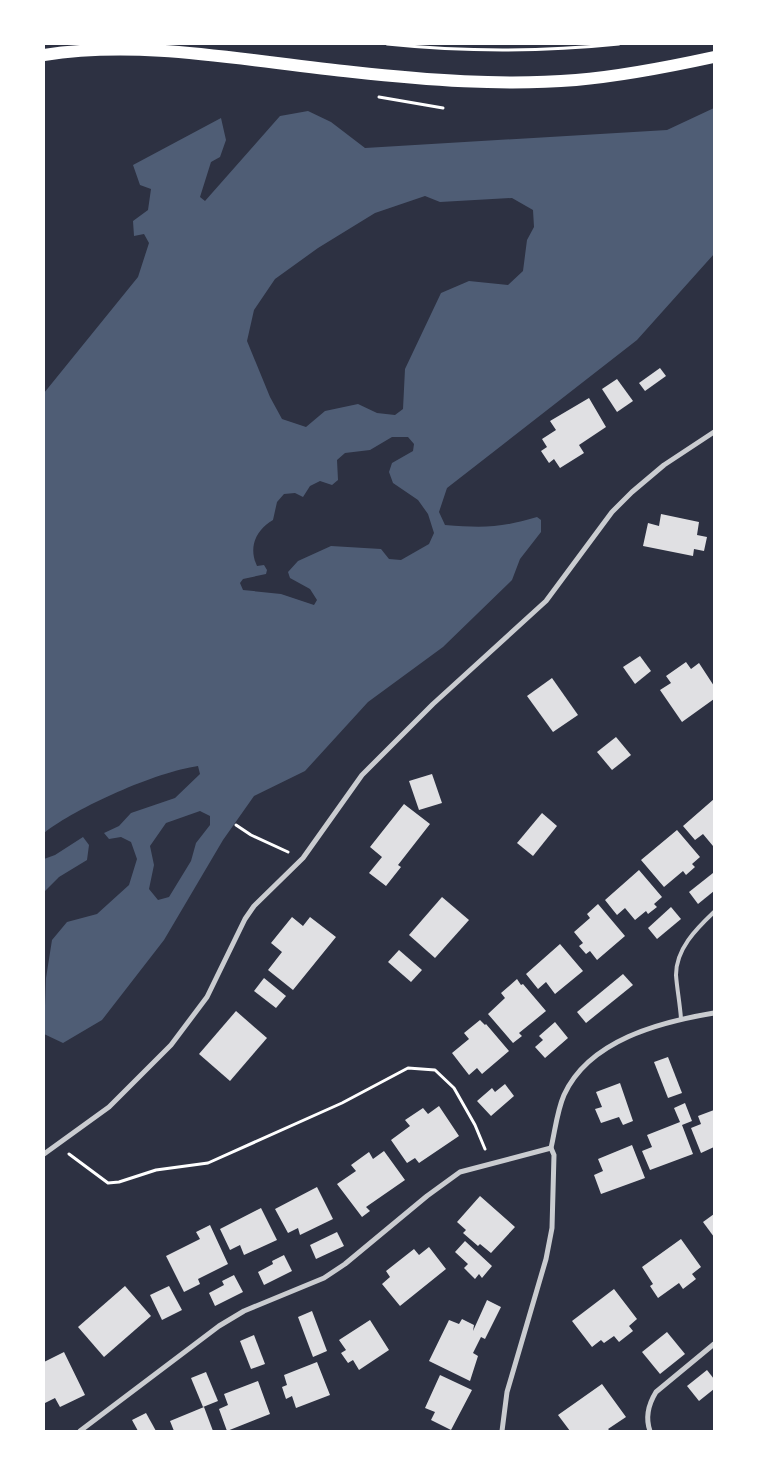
<svg xmlns="http://www.w3.org/2000/svg" width="758" height="1475" font-family="'Fira Sans Condensed',sans-serif">
<style>
.water{fill:#4f5d75;fill-rule:evenodd}
.building{fill:#e0e0e3}
.lines{fill:none;stroke-linecap:round;stroke-linejoin:round}
.path{stroke:#fff;stroke-width:3}
.service{stroke:#caccd0;stroke-width:4}
.minor{stroke:#caccd0;stroke-width:5}
.primary{stroke:#fff;stroke-width:12}
</style>
<rect width="100%" height="100%" fill="#2d3142"/>
<!-- water -->
<g class="water">
<path d="M 714,108 L 714,254 L 637,340 L 447,488 L 439,512 L 445,525 C 483,528 500,528 537,517 L 541,520 L 541,532 L 520,559 L 512,580 L 443,647 L 368,702 L 305,771 L 254,796 L 223,840 L 164,940 L 102,1020 L 63,1043 L 44,1034 L 46,978 L 52,940 L 67,922 L 97,914 L 129,885 L 137,859 L 131,842 L 121,837 L 109,839 L 104,833 L 119,826 L 131,813 L 175,798 L 200,774 L 198,766 C 156,772 77,807 44,833 L 44,393 L 138,277 L 149,243 L 144,234 L 134,236 L 133,221 L 148,210 L 151,189 L 140,185 L 133,165 L 221,118 L 226,140 L 220,157 L 211,162 L 200,197 L 205,201 L 280,116 L 308,111 L 331,122 L 365,148 L 667,130 ZM 425,196 L 440,202 L 512,198 L 533,210 L 534,227 L 527,240 L 523,271 L 508,285 L 469,281 L 441,293 L 405,369 L 403,409 L 395,415 L 377,413 L 358,404 L 325,411 L 306,427 L 282,419 L 270,397 L 247,341 L 254,310 L 275,279 L 318,248 L 375,213 ZM 392,437 L 408,437 L 414,444 L 413,451 L 392,463 L 389,472 L 393,483 L 418,500 L 428,514 L 434,533 L 429,544 L 401,560 L 389,559 L 381,549 L 331,546 L 298,561 L 288,572 L 290,578 L 310,589 L 317,600 L 314,605 L 281,594 L 243,590 L 240,583 L 243,579 L 266,574 L 267,570 L 264,565 L 257,566 C 248,547 256,530 273,520 L 277,502 L 284,494 L 295,493 L 303,497 L 310,486 L 320,481 L 332,485 L 338,480 L 337,460 L 345,453 L 370,450 ZM 200,811 L 210,816 L 210,825 L 196,843 L 191,861 L 169,897 L 158,900 L 149,889 L 154,865 L 150,846 L 166,823 Z"/>
<path d="M 83,837 L 89,845 L 87,860 L 59,877 L 44,892 L 44,859 L 55,855 Z"/>
</g>
<!-- building -->
<g class="building">
<path d="M 660,368 L 666,376 L 645,391 L 639,383 Z"/>
<path d="M 617,379 L 633,401 L 617,412 L 602,389 Z"/>
<path d="M 589,398 L 606,427 L 579,445 L 584,453 L 560,468 L 554,459 L 549,463 L 541,451 L 547,447 L 542,439 L 556,430 L 550,421 Z"/>
<path d="M 661,514 L 699,522 L 697,535 L 707,537 L 704,551 L 694,549 L 693,556 L 643,546 L 648,523 L 659,526 Z"/>
<path d="M 640,656 L 651,671 L 635,684 L 623,667 Z"/>
<path d="M 686,662 L 691,669 L 699,663 L 714,686 L 714,699 L 682,722 L 660,690 L 671,683 L 666,676 Z"/>
<path d="M 552,678 L 578,715 L 553,732 L 527,696 Z"/>
<path d="M 616,737 L 631,755 L 612,770 L 597,752 Z"/>
<path d="M 432,774 L 442,803 L 419,810 L 409,781 Z"/>
<path d="M 714,799 L 714,845 L 713,846 L 703,834 L 695,840 L 683,826 Z"/>
<path d="M 404,804 L 430,824 L 398,865 L 401,867 L 386,886 L 369,873 L 382,857 L 370,847 Z"/>
<path d="M 542,813 L 557,826 L 533,856 L 517,843 Z"/>
<path d="M 677,830 L 700,857 L 692,864 L 695,867 L 686,875 L 683,871 L 664,887 L 641,860 Z"/>
<path d="M 639,870 L 662,897 L 654,904 L 657,907 L 648,914 L 646,911 L 635,920 L 625,908 L 617,915 L 605,900 Z"/>
<path d="M 713,873 L 714,891 L 698,904 L 689,892 Z"/>
<path d="M 442,897 L 469,920 L 435,958 L 409,935 Z"/>
<path d="M 598,904 L 625,936 L 597,960 L 590,951 L 586,954 L 579,946 L 583,943 L 574,932 L 590,918 L 587,914 Z"/>
<path d="M 671,907 L 681,919 L 657,939 L 648,928 Z"/>
<path d="M 292,917 L 303,926 L 310,917 L 336,937 L 293,990 L 268,970 L 282,952 L 271,943 Z"/>
<path d="M 560,944 L 583,971 L 555,994 L 546,982 L 538,989 L 526,974 Z"/>
<path d="M 399,950 L 422,970 L 411,982 L 388,962 Z"/>
<path d="M 623,974 L 633,985 L 586,1023 L 577,1012 Z"/>
<path d="M 264,978 L 286,996 L 276,1008 L 254,991 Z"/>
<path d="M 517,979 L 521,985 L 523,984 L 546,1011 L 519,1033 L 522,1036 L 513,1043 L 488,1014 L 505,998 L 501,993 Z"/>
<path d="M 236,1011 L 267,1038 L 230,1081 L 199,1054 Z"/>
<path d="M 480,1020 L 485,1025 L 486,1024 L 509,1051 L 482,1074 L 477,1068 L 469,1075 L 452,1053 L 469,1039 L 464,1033 Z"/>
<path d="M 555,1022 L 568,1038 L 545,1058 L 535,1047 L 543,1040 L 539,1036 Z"/>
<path d="M 668,1057 L 682,1093 L 668,1098 L 654,1062 Z"/>
<path d="M 620,1083 L 633,1121 L 623,1125 L 619,1117 L 601,1123 L 595,1109 L 602,1107 L 596,1092 Z"/>
<path d="M 505,1084 L 514,1096 L 491,1116 L 477,1101 L 492,1088 L 495,1092 Z"/>
<path d="M 685,1103 L 692,1121 L 682,1125 L 693,1154 L 650,1170 L 642,1151 L 652,1147 L 647,1135 L 680,1122 L 674,1108 Z"/>
<path d="M 439,1106 L 459,1136 L 419,1163 L 415,1158 L 407,1163 L 391,1140 L 410,1126 L 405,1120 L 423,1108 L 428,1114 Z"/>
<path d="M 714,1110 L 714,1147 L 701,1153 L 691,1128 L 701,1124 L 698,1116 Z"/>
<path d="M 632,1145 L 645,1178 L 601,1194 L 594,1175 L 603,1171 L 598,1159 Z"/>
<path d="M 384,1151 L 405,1180 L 366,1207 L 370,1211 L 362,1217 L 337,1184 L 356,1171 L 351,1165 L 369,1152 L 373,1159 Z"/>
<path d="M 317,1187 L 333,1219 L 300,1235 L 298,1228 L 288,1233 L 275,1209 Z"/>
<path d="M 480,1196 L 515,1227 L 491,1253 L 480,1244 L 478,1246 L 463,1233 L 466,1230 L 457,1222 Z"/>
<path d="M 261,1208 L 277,1240 L 244,1255 L 240,1245 L 230,1250 L 220,1229 Z"/>
<path d="M 714,1214 L 714,1237 L 703,1222 Z"/>
<path d="M 210,1225 L 228,1264 L 198,1279 L 200,1284 L 184,1292 L 166,1256 L 200,1239 L 196,1232 Z"/>
<path d="M 337,1232 L 344,1246 L 316,1259 L 310,1245 Z"/>
<path d="M 681,1239 L 701,1267 L 692,1274 L 696,1279 L 683,1289 L 679,1283 L 658,1298 L 650,1286 L 653,1284 L 642,1267 Z"/>
<path d="M 465,1241 L 492,1266 L 482,1278 L 479,1274 L 475,1279 L 464,1268 L 468,1264 L 455,1252 Z"/>
<path d="M 429,1247 L 446,1269 L 400,1306 L 382,1284 L 390,1277 L 386,1271 L 414,1249 L 419,1255 Z"/>
<path d="M 284,1255 L 292,1271 L 264,1285 L 258,1272 L 273,1264 L 272,1261 Z"/>
<path d="M 234,1275 L 243,1292 L 215,1306 L 209,1293 L 224,1285 L 222,1281 Z"/>
<path d="M 125,1286 L 151,1316 L 104,1357 L 78,1327 Z"/>
<path d="M 169,1286 L 182,1310 L 162,1320 L 150,1295 Z"/>
<path d="M 614,1289 L 637,1319 L 629,1326 L 633,1331 L 619,1342 L 614,1336 L 604,1343 L 601,1340 L 592,1347 L 572,1321 Z"/>
<path d="M 487,1300 L 501,1307 L 485,1339 L 481,1337 L 473,1353 L 478,1356 L 470,1381 L 429,1361 L 449,1320 L 459,1324 L 462,1319 L 474,1325 L 473,1331 Z"/>
<path d="M 312,1311 L 327,1351 L 313,1357 L 298,1317 Z"/>
<path d="M 370,1320 L 389,1350 L 359,1370 L 353,1360 L 348,1363 L 341,1353 L 346,1350 L 339,1340 Z"/>
<path d="M 667,1332 L 685,1354 L 660,1374 L 642,1352 Z"/>
<path d="M 254,1335 L 265,1364 L 251,1369 L 240,1341 Z"/>
<path d="M 64,1352 L 85,1395 L 60,1407 L 55,1398 L 45,1403 L 44,1400 L 44,1362 Z"/>
<path d="M 317,1362 L 330,1395 L 296,1408 L 292,1396 L 286,1399 L 282,1387 L 287,1385 L 284,1375 Z"/>
<path d="M 707,1370 L 714,1379 L 714,1389 L 699,1401 L 687,1386 Z"/>
<path d="M 206,1372 L 218,1401 L 203,1407 L 191,1378 Z"/>
<path d="M 440,1375 L 472,1390 L 451,1430 L 431,1420 L 435,1412 L 425,1408 Z"/>
<path d="M 258,1381 L 270,1414 L 227,1431 L 219,1409 L 228,1405 L 224,1394 Z"/>
<path d="M 602,1384 L 626,1417 L 608,1429 L 610,1431 L 570,1431 L 558,1415 Z"/>
<path d="M 204,1407 L 213,1431 L 174,1431 L 170,1421 Z"/>
<path d="M 146,1413 L 156,1431 L 138,1431 L 132,1420 Z"/>
</g>
<g class="lines">
<!-- path -->
<g class="path">
<path d="M 387,44 C 464,52 541,52 619,44"/>
<path d="M 379,97 L 443,108"/>
<path d="M 236,825 L 251,835 L 288,852"/>
<path d="M 69,1154 L 108,1183 L 119,1182 L 156,1170 L 208,1163 L 342,1103 L 408,1068 L 435,1070 L 454,1088 L 475,1125 L 485,1149"/>
</g>
<!-- service -->
<path class="service" d="M 681,1019 C 680,1004 677,989 676,975 C 676,949 696,929 714,912"/>
<!-- minor -->
<g class="minor">
<path d="M 44,1154 L 109,1107 L 171,1045 L 207,997 L 245,919 L 254,906 L 303,858 L 362,775 L 433,704 L 546,601 L 612,512 L 632,492 L 664,465 L 714,432"/>
<path d="M 80,1431 L 219,1326 L 244,1311 L 324,1278 L 345,1264 L 427,1196 L 460,1172 L 551,1148"/>
<path d="M 502,1431 L 507,1392 L 546,1259 L 552,1228 L 554,1155 L 551,1148 C 555,1131 557,1111 564,1095 C 589,1040 660,1022 714,1013"/>
<path d="M 650,1431 C 645,1417 648,1405 656,1392 L 714,1344"/>
</g>
<!-- primary -->
<path class="primary" d="M 44,55 C 146,39 251,62 353,72 C 426,80 502,86 576,80 C 623,76 668,67 714,57"/>
</g>
<!-- border -->
<rect width="758" height="1475" fill="none" stroke="#ffffff" stroke-width="90"/>
</svg>
